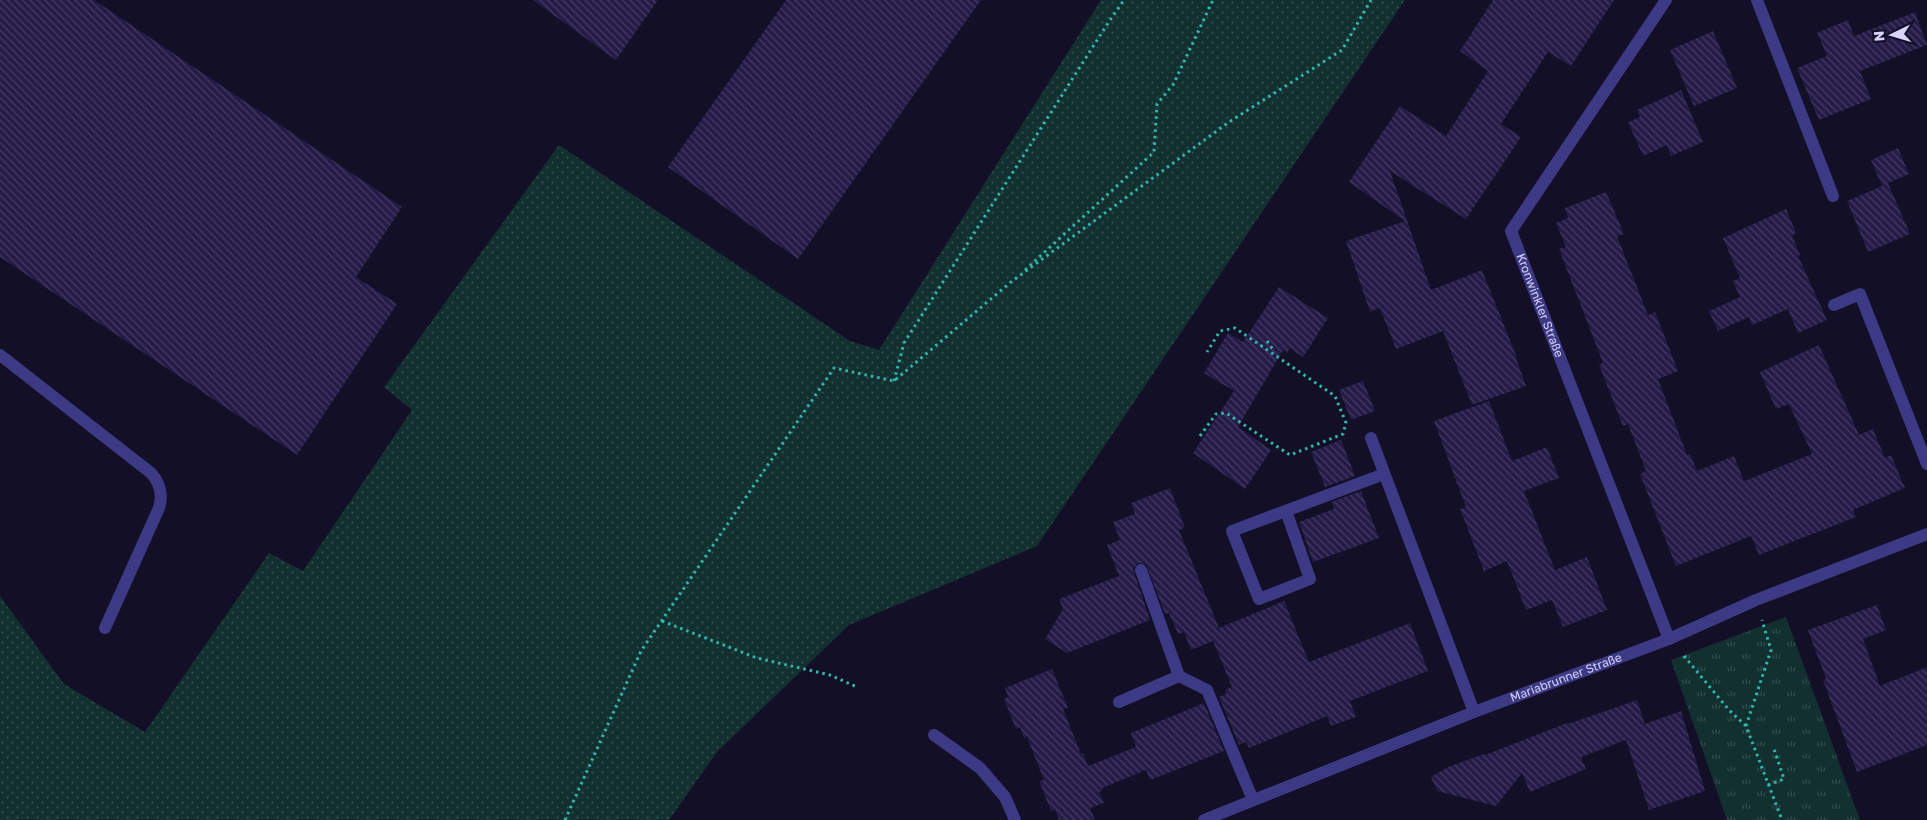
<svg xmlns="http://www.w3.org/2000/svg" width="1927" height="820" font-family="'Golos Text',sans-serif">
<style>
.grass{fill:url(#grass-dots)}
.park{fill:url(#park-tufts)}
.building{fill:url(#building-back-hatch)}
.lines{fill:none;stroke-linecap:round;stroke-linejoin:round}
.path{stroke:#2fb8b0;stroke-width:3;stroke-dasharray:2.5 4;stroke-linecap:butt}
.service{stroke:#3d3a85;stroke-width:12}
.minor{stroke:#3d3a85;stroke-width:12}
.labels{text-anchor:middle;stroke-width:4;stroke-linejoin:round;paint-order:stroke}
.street-label{font-size:12px;fill:#d9d4ff;stroke:#130f26}
</style>
<defs>
<pattern id="grass-dots" width="8" height="8" patternUnits="userSpaceOnUse" patternTransform="scale(1.25)"><rect width="8" height="8" fill="#12302f"/><path d="M2 2h.1M6 6h.1" fill="none" stroke="#344d4e" stroke-width="1.8" stroke-linecap="round"/></pattern>
<pattern id="park-tufts" width="24" height="20" patternUnits="userSpaceOnUse" patternTransform="scale(1.25)"><rect width="24" height="20" fill="#12302f"/><path d="M3 7l-1-3M5 7V3M7 7l1-3M15 17l-1-3M17 17v-4M19 17l1-3" fill="none" stroke="#344d4e"/></pattern>
<pattern id="building-back-hatch" width="6" height="6" patternUnits="userSpaceOnUse" patternTransform="scale(1.25)"><rect width="6" height="6" fill="#241b47"/><path d="M-1 5l2 2M0 0l6 6M5-1l2 2" fill="none" stroke="#433b63"/></pattern>
</defs>
<rect width="100%" height="100%" fill="#130f26"/>
<!-- grass -->
<path class="grass" d="M 1101,0 L 1405,0 L 1037,546 L 849,625 L 717,752 L 669,820 L 0,820 L 0,596 L 64,684 L 145,732 L 269,553 L 303,571 L 412,410 L 384,387 L 559,145 L 850,341 L 879,350 Z"/>
<!-- park -->
<path class="park" d="M 1786,617 L 1860,820 L 1727,820 L 1671,660 Z"/>
<!-- building -->
<g class="building">
<path d="M 0,0 L 94,0 L 402,207 L 356,277 L 397,304 L 297,455 L 0,257 Z"/>
<path d="M 533,0 L 658,0 L 616,60 Z"/>
<path d="M 786,0 L 981,0 L 798,259 L 668,167 Z"/>
<path d="M 1493,0 L 1614,0 L 1571,66 L 1548,52 L 1501,124 L 1521,137 L 1466,219 L 1390,171 L 1431,290 L 1482,270 L 1517,358 L 1516,358 L 1526,386 L 1472,405 L 1443,331 L 1396,349 L 1380,308 L 1370,312 L 1346,241 L 1405,221 L 1349,182 L 1400,106 L 1446,136 L 1488,71 L 1460,51 Z"/>
<path d="M 1915,12 L 1927,45 L 1860,71 L 1871,99 L 1819,120 L 1797,68 L 1827,56 L 1817,33 L 1848,20 L 1854,36 Z"/>
<path d="M 1713,31 L 1737,88 L 1694,106 L 1670,50 Z"/>
<path d="M 1681,90 L 1703,142 L 1671,156 L 1667,145 L 1643,156 L 1628,122 L 1640,117 L 1637,110 Z"/>
<path d="M 1898,148 L 1909,174 L 1888,183 L 1910,234 L 1868,252 L 1847,201 L 1887,184 L 1882,186 L 1871,160 Z"/>
<path d="M 1606,192 L 1624,234 L 1617,236 L 1648,315 L 1655,312 L 1678,371 L 1658,379 L 1687,455 L 1690,454 L 1697,471 L 1734,456 L 1744,481 L 1812,454 L 1789,404 L 1776,409 L 1760,372 L 1819,345 L 1859,435 L 1873,429 L 1885,458 L 1891,455 L 1905,488 L 1853,510 L 1856,517 L 1759,555 L 1751,536 L 1676,566 L 1640,474 L 1646,471 L 1628,424 L 1623,426 L 1599,365 L 1603,363 L 1559,249 L 1566,247 L 1556,223 L 1568,218 L 1565,208 Z"/>
<path d="M 1786,209 L 1796,233 L 1792,236 L 1800,255 L 1798,256 L 1827,320 L 1798,333 L 1788,309 L 1752,325 L 1749,317 L 1718,331 L 1709,311 L 1740,297 L 1733,281 L 1740,278 L 1723,238 Z"/>
<path d="M 1279,287 L 1328,318 L 1303,357 L 1290,348 L 1287,353 L 1283,350 L 1238,427 L 1271,450 L 1245,489 L 1193,453 L 1234,391 L 1204,373 L 1228,333 L 1243,342 Z"/>
<path d="M 1363,381 L 1375,411 L 1351,420 L 1339,390 Z"/>
<path d="M 1489,401 L 1512,461 L 1547,447 L 1559,478 L 1524,491 L 1555,570 L 1587,557 L 1607,610 L 1563,627 L 1552,600 L 1526,610 L 1507,561 L 1484,571 L 1460,509 L 1466,507 L 1434,421 Z"/>
<path d="M 1341,440 L 1355,476 L 1325,487 L 1311,452 Z"/>
<path d="M 1170,488 L 1185,528 L 1179,530 L 1219,628 L 1284,601 L 1309,662 L 1410,623 L 1428,671 L 1350,701 L 1356,717 L 1331,726 L 1327,716 L 1249,748 L 1246,742 L 1239,745 L 1219,697 L 1226,694 L 1225,690 L 1232,687 L 1213,641 L 1191,650 L 1184,632 L 1178,634 L 1169,613 L 1165,614 L 1146,564 L 1138,563 L 1133,569 L 1150,620 L 1067,653 L 1045,639 L 1063,609 L 1059,599 L 1119,576 L 1107,545 L 1120,540 L 1113,522 L 1135,514 L 1131,503 Z"/>
<path d="M 1361,491 L 1379,538 L 1313,562 L 1299,522 L 1334,509 L 1331,502 Z"/>
<path d="M 1877,605 L 1886,630 L 1863,639 L 1880,686 L 1927,667 L 1927,745 L 1857,772 L 1823,680 L 1826,679 L 1808,630 Z"/>
<path d="M 1052,669 L 1068,708 L 1063,709 L 1081,754 L 1083,753 L 1088,766 L 1136,747 L 1131,733 L 1204,703 L 1224,751 L 1150,780 L 1146,770 L 1102,788 L 1103,790 L 1099,792 L 1104,803 L 1090,808 L 1095,820 L 1059,820 L 1055,810 L 1051,811 L 1039,781 L 1044,780 L 1027,737 L 1024,738 L 1020,727 L 1016,729 L 1004,699 L 1008,697 L 1005,688 Z"/>
<path d="M 1637,700 L 1645,724 L 1681,711 L 1705,791 L 1649,810 L 1626,740 L 1581,757 L 1586,769 L 1530,792 L 1522,773 L 1496,806 L 1437,791 L 1431,777 L 1448,767 L 1484,754 L 1485,755 L 1567,723 L 1568,724 Z"/>
</g>
<g class="lines">
<!-- path -->
<g class="path">
<path d="M 1025,270 L 1154,152 L 1157,104 L 1173,85 L 1213,0"/>
<path d="M 1267,341 L 1274,351"/>
<path d="M 894,381 L 904,343 L 1108,23 L 1124,0"/>
<path d="M 1200,436 L 1216,414 L 1226,413 L 1290,455 L 1343,434 L 1346,423 L 1335,396 L 1235,328 L 1220,331 L 1207,352"/>
<path d="M 662,621 L 757,658 L 830,675 L 857,687"/>
<path d="M 1684,656 L 1729,710 L 1746,726 L 1782,820"/>
<path d="M 1746,726 L 1771,650 L 1762,620"/>
<path d="M 1768,785 L 1784,779 L 1773,746"/>
<path d="M 565,820 L 641,651 L 834,368 L 894,381 L 1011,282 L 1229,122 L 1342,50 L 1371,0"/>
</g>
<!-- service -->
<g class="service">
<path d="M 1757,0 L 1833,196"/>
<path d="M 1834,305 L 1860,294 L 1927,464"/>
<path d="M 0,355 L 151,473 C 161,484 163,495 159,508 L 105,628"/>
<path d="M 1371,438 L 1474,712"/>
<path d="M 1286,511 L 1310,579 L 1259,599 L 1232,531 L 1384,474"/>
<path d="M 1141,570 L 1179,676"/>
<path d="M 1119,702 L 1179,676 L 1207,690 L 1253,800"/>
</g>
<!-- minor -->
<g class="minor">
<path id="s1" d="M 1666,0 L 1511,231 L 1669,639"/>
<path d="M 934,735 L 980,768 L 1005,797 L 1015,820"/>
<path id="s2" d="M 1204,820 L 1474,712 L 1669,639 L 1756,600 L 1927,534"/>
</g>
</g>
<g class="labels">
<!-- street labels -->
<g class="street-label">
<text dy="4" stroke="none"><textPath href="#s1" startOffset="358">Kronwinkler Straße</textPath></text>
<text dy="4" stroke="none"><textPath href="#s2" startOffset="389">Mariabrunner Straße</textPath></text>
</g>
</g>
<!-- north arrow -->
<g transform="translate(1892 35) rotate(265)" stroke="#130f26" stroke-width="4" paint-order="stroke">
<path d="M0-4L9 19L0 12L-9 19Z" fill="#d9d4ff"/>
<text y="-8" font-size="14" font-weight="bold" text-anchor="middle" fill="#d9d4ff">N</text>
</g>
</svg>
